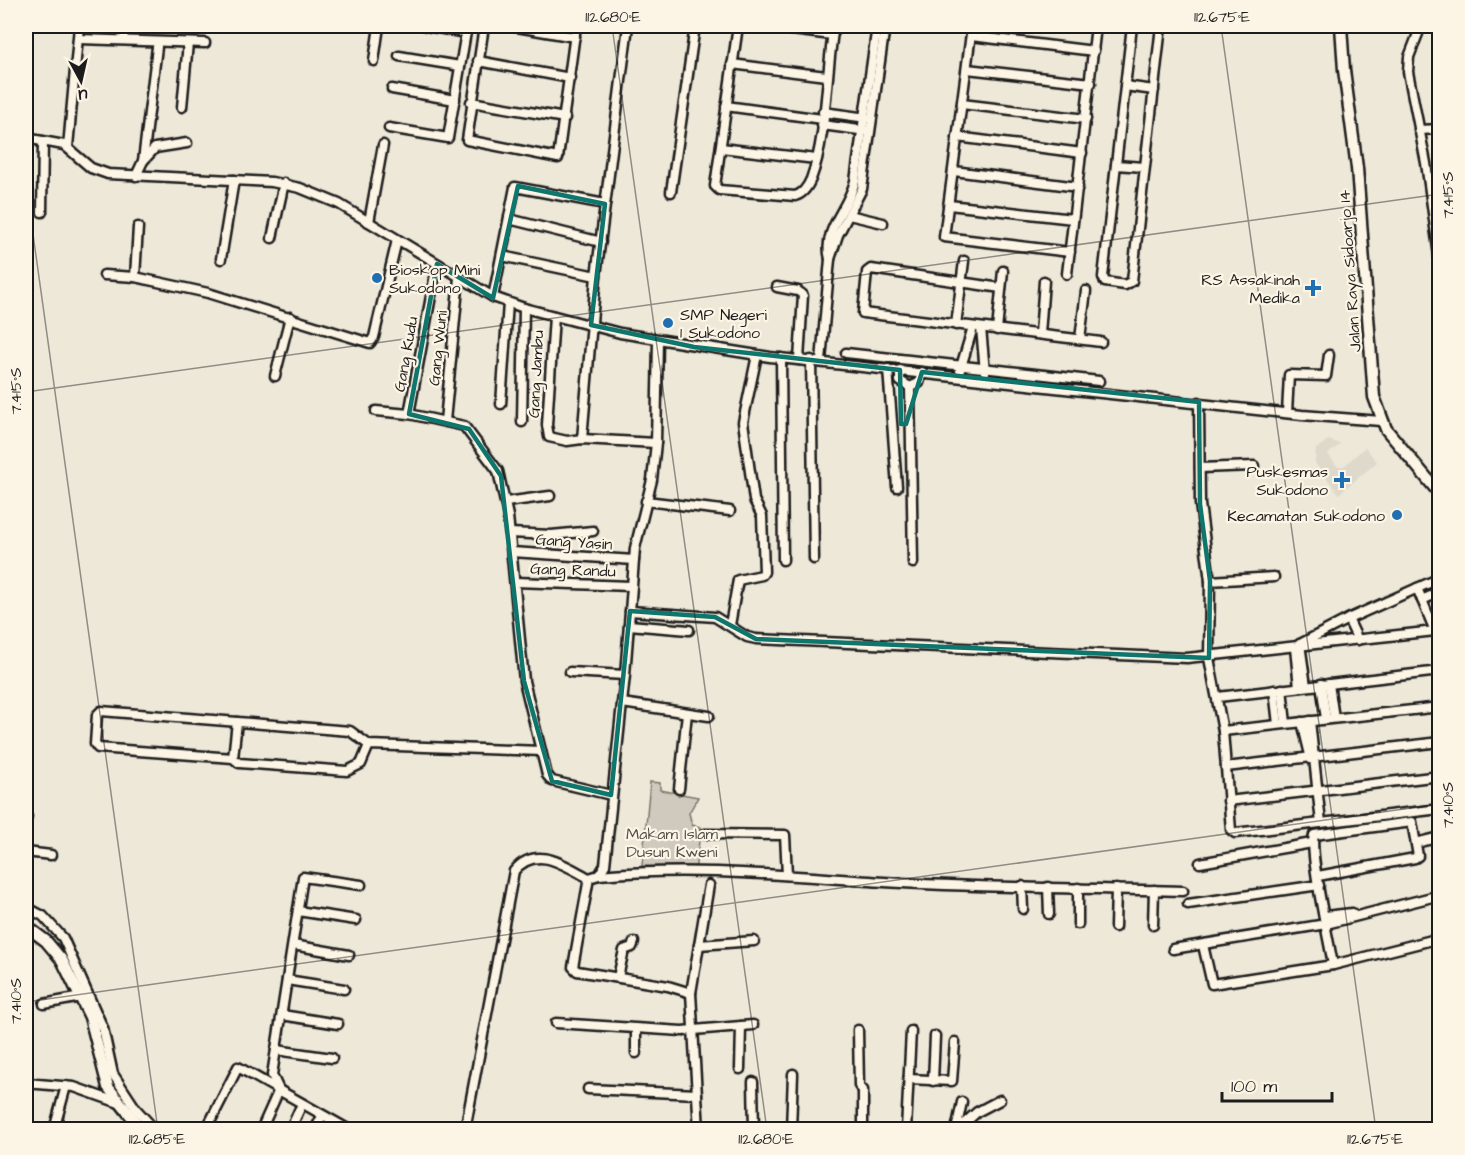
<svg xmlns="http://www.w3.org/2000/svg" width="1465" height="1155" font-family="'Architects Daughter',sans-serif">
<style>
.built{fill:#ded9cb}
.green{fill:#cfcabd;stroke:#76736c;stroke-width:1.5}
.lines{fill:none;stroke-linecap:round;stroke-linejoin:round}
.minor-casing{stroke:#1c1c1c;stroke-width:13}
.major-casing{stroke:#1c1c1c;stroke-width:15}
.minor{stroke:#fcf5e5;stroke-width:8}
.major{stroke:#fcf5e5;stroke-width:10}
.marked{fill:none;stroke:#0f766e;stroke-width:4.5;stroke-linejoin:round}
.ticks{fill:none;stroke:#1c1c1c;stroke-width:1.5;stroke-opacity:0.45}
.poi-dot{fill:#1f6fb2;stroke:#fcf5e5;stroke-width:2}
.labels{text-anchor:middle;stroke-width:4.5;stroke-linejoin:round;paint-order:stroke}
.poi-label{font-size:16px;fill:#1c1c1c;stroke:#fcf5e5;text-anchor:end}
.street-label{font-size:16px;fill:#1c1c1c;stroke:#fcf5e5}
.park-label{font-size:16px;fill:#52504c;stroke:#fcf5e5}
.neatline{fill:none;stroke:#1c1c1c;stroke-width:2}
.ticks-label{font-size:15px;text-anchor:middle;fill:#1c1c1c}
</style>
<rect width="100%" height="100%" fill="#eee8d9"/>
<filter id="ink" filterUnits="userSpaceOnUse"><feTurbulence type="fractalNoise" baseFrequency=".0167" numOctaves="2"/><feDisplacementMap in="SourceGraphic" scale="12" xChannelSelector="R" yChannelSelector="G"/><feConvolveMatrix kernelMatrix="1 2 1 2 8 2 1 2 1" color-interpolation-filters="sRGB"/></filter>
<g filter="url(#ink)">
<!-- built -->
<path class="built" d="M 1328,440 L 1341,444 L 1328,454 L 1337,466 L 1344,466 L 1365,447 L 1377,462 L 1339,494 L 1315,463 L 1316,449 Z"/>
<!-- green -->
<path class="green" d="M 650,782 L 660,783 L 660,790 L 698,797 L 689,813 L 692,825 L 701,827 L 695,871 L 642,866 Z"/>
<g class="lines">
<defs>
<g id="minor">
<path d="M 426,26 L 466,33"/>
<path d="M 484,26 L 467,140 L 558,158 L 576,26"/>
<path d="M 511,26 L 575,37"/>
<path d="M 738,26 L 715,186 L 719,190 L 795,196 C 803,194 808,186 811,179 C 827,137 826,72 834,26"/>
<path d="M 760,26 L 832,35"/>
<path d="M 972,26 L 944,237 L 1070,252"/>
<path d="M 1132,26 L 1103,277 L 1105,282 L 1125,285 L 1132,281 L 1161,26"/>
<path d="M 1421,26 L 1409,57 L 1408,72 L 1426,163 L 1440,263"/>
<path d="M 124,34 L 124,26"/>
<path d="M 971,36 L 1094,51"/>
<path d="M 79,39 L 205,43"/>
<path d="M 399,56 L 460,66"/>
<path d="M 374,61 L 379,26"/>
<path d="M 478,61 L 570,78"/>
<path d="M 732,64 L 826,76"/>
<path d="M 967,69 L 1091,83"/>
<path d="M 1125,86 L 1154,90"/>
<path d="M 392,89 L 455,100"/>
<path d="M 471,102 L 565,118"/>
<path d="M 962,104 L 1086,119"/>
<path d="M 726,106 L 822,119"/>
<path d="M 182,107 L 188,43"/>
<path d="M 823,112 L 867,118"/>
<path d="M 822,125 L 867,131"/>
<path d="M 389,128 L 448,138 L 467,26"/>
<path d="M 1419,130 L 1440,129"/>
<path d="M 957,137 L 1082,153"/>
<path d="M 26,138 L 64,145 L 91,168 L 108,174 L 272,182 L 300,188 L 339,204 L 493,297 L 524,308 L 620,333 L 770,357 L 1302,415 L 1381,421"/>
<path d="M 68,147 L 79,26"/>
<path d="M 721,148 L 816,159"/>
<path d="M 143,161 L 155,148 L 187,143"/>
<path d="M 1116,165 L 1144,167"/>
<path d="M 954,171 L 1078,187"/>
<path d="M 136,176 L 143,161 L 157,47"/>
<path d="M 671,192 L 695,26"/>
<path d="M 949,205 L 1073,219"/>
<path d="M 42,212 L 43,141"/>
<path d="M 849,215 L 883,223"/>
<path d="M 509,219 L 601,242"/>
<path d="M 369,222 L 383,145"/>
<path d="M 272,238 L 284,183"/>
<path d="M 502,256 L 596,276"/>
<path d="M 221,259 L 234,180"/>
<path d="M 830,259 C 822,229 848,210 855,181 L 877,26"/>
<path d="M 1067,274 L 1096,26"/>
<path d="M 104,275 L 135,277 L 208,293 L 370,343 L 374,337 L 397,240"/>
<path d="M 135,277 L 138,227"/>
<path d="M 777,287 L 798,291 L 803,295 L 799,360"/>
<path d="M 1001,288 L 871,269 L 867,272 L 863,313 L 1101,342"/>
<path d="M 493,297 L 515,187 L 605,204"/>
<path d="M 554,316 L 547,425 L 549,437 L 567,441 L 582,439 L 656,443"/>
<path d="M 956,325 L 964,261"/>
<path d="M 981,328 L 985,372"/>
<path d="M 997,330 L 1003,271"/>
<path d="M 1040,334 L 1044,281"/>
<path d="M 1080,339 L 1086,291"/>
<path d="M 846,353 L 1099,381"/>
<path d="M 781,358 L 783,560"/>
<path d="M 811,360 L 814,559"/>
<path d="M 821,361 L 830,259 L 838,235 L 862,189 L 885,26"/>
<path d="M 888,369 L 897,487"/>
<path d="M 900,370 L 900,381 L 910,387"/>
<path d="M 960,370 L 973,327"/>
<path d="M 275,376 L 290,317"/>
<path d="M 1199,402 L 1200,504 L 1210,581 L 1209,658 L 1223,731 L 1231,830 L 1235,833 L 1440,809"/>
<path d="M 501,404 L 508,303"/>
<path d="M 376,411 L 409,414 L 464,426 L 498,471 L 508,516 L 524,681 L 547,775 L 552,781 L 611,795"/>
<path d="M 1287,413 L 1289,375 L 1326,376 L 1329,355"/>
<path d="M 409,414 L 437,264"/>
<path d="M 445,421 L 459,278"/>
<path d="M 522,422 L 524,308"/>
<path d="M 582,439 L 596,276 L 628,26"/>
<path d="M 1200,468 L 1254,466"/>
<path d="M 646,501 L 730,511"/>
<path d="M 506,502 L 550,496"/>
<path d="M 510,533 L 551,535 L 593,531"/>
<path d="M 512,552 L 634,560"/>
<path d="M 913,563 L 910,387 L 919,383 L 922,372"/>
<path d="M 1210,581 L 1274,577"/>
<path d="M 515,582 L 631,586"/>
<path d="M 1417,588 L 1435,631 L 1439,631"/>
<path d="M 1422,600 L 1440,592"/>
<path d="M 630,611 L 715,617 L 747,637 L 756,639 L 1187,658 L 1435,631"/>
<path d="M 1348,619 L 1358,640"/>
<path d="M 629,625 L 689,630"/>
<path d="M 730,625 L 738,580 L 762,575 L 764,572 L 762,516 L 754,500 L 743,422 L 757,355"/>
<path d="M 1300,644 L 1306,686"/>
<path d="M 570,672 L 625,675"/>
<path d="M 1321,684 L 1326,719"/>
<path d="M 1329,684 L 1334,718"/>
<path d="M 1299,687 L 1295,648 L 1300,644 L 1348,619 L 1440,578"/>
<path d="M 1282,689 L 1286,723"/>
<path d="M 1274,690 L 1278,724"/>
<path d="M 1218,697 L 1440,671"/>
<path d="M 622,703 L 709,716"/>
<path d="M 1310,721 L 1321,823"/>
<path d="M 1302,722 L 1311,759"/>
<path d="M 1223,731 L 1440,707"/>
<path d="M 369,745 L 361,764 L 347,771 L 239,763 L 233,758 L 98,748 L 95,744 L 97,715 L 101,711 L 350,731 L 369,745 L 541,751"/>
<path d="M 233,758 L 237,722"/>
<path d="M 1226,767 L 1440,742"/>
<path d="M 679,789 L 687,713"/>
<path d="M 1228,801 L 1440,776"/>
<path d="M 26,820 L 27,817"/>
<path d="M 705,834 L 785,835 L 787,875"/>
<path d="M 1416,843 L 1440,837"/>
<path d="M 26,852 L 51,855"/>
<path d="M 1200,863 L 1312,843"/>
<path d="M 599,875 C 693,866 790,876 884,882 C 983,888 1084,888 1183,891"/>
<path d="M 1318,876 L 1415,858 L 1418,856 L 1412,822 L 1314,835 C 1309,854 1329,940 1333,965"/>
<path d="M 589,878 L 573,967 L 577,971 L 668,986 L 691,993 L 699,1130"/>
<path d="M 1022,886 L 1023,909"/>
<path d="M 1048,887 L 1049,914"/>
<path d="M 1188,904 L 1319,885"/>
<path d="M 26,907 L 43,916 L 63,938 L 103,1028 L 113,1074 L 136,1109 L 155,1130"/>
<path d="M 298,911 L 356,920"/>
<path d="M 1325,916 L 1352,913"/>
<path d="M 1078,924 L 1078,888"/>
<path d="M 1153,925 L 1154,890"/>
<path d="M 1115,927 L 1116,889"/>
<path d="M 293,945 L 349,955"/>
<path d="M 699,945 L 754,941"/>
<path d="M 1203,945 L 1212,984 L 1333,965 L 1440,938"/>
<path d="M 1173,949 L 1326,924 L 1440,895"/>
<path d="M 618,977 L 624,950 L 632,947 L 634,942"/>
<path d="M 287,980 L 344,989"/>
<path d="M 691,993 L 709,885"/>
<path d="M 44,1004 L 81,997"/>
<path d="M 282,1015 L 338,1024"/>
<path d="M 556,1023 L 682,1031 L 753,1025"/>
<path d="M 636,1029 L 636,1053"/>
<path d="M 858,1030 L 859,1086 L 863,1090 L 863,1130"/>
<path d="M 276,1050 L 332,1058"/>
<path d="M 740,1069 L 741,1026"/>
<path d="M 908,1079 L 952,1081 L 955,1042"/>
<path d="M 933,1081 L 935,1036"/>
<path d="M 753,1082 L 754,1130"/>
<path d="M 26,1083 L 74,1087 L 119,1103"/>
<path d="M 588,1089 L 697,1094"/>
<path d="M 54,1130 L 66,1086"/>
<path d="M 206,1130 L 238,1067 L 346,1128"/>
<path d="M 261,1130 L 279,1090 L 272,1075 L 303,877 L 361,885"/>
<path d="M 290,1130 L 302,1104"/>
<path d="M 315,1130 L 322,1116"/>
<path d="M 465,1130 L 514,871 C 536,844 564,865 589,878 L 599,875 L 605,865 L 625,675 L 635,548 L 652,480 L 656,443 L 658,340"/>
<path d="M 791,1130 L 793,1074"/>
<path d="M 906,1130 L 911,1031"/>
<path d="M 956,1130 L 962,1102"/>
<path d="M 957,1130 L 977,1112 L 1000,1100"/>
</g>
<g id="major">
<path d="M 1341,26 L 1344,70 L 1357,168 L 1374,397 L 1386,429 L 1440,494"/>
<path d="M 26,926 L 46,941 L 62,960 L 90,1017 L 108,1087 L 142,1130"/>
</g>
</defs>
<!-- minor casing -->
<use href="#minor" class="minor-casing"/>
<!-- major casing -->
<use href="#major" class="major-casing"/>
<!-- minor -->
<use href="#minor" class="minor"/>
<!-- major -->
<use href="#major" class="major"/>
</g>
</g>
<!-- marked area -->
<path class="marked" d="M 518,186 L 605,204 L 591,325 L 694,347 L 900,370 L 901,424 L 906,424 L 922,372 L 1199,402 L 1200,504 L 1210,581 L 1209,658 L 756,639 L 715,617 L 630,611 L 611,795 L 552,781 L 524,681 L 501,476 L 469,429 L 409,414 L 437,264 L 493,298 Z"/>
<!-- ticks -->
<path class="ticks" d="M 612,26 L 767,1130M 1221,26 L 1376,1130M 26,184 L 158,1130M 26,392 L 1440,194M 26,1002 L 1440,804"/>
<!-- markers -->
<g class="poi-dot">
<circle cx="377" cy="278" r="6"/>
<path d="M1310 279h6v6h6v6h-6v6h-6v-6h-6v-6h6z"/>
<circle cx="668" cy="323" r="6"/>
<path d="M1339 471h6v6h6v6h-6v6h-6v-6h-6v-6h6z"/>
<circle cx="1397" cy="515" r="6"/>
</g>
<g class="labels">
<!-- poi labels -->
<g class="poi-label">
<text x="389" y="275" text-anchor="start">Bioskop Mini<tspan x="389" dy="18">Sukodono</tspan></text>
<text x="1300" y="285">RS Assakinah<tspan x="1300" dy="18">Medika</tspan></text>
<text x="680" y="320" text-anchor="start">SMP Negeri<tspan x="680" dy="18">1 Sukodono</tspan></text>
<text x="1328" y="477">Puskesmas<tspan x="1328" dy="18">Sukodono</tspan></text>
<text x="1385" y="521">Kecamatan Sukodono</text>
</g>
<!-- street labels -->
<g class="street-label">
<text transform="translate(1349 271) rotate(-94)" y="6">Jalan Raya Sidoarjo 14</text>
<text transform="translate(437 348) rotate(-84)" y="6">Gang Wuni</text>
<text transform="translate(405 354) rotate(-80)" y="6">Gang Kudu</text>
<text transform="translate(535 374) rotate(-87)" y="6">Gang Jambu</text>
<text transform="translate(574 541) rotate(4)" y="6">Gang Yasin</text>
<text transform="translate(573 569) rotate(2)" y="6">Gang Randu</text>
</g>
<!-- park labels -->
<g class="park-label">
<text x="672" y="839">Makam Islam<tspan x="672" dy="18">Dusun Kweni</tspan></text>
</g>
</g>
<!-- margin -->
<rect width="1465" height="1155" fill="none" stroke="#fcf5e5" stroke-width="66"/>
<!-- north arrow -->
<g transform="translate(81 81) rotate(172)" stroke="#fcf5e5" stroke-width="4.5" paint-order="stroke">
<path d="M0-4.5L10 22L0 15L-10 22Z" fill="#1c1c1c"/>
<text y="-9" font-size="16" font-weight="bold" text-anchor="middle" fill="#1c1c1c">U</text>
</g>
<!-- scale -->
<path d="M1222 1092v9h110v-9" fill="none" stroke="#1c1c1c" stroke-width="3"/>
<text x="1231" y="1092" font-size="18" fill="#1c1c1c" stroke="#fcf5e5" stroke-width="4.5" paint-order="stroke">100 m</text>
<rect x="33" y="33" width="1399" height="1089" class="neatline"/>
<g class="ticks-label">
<text x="613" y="22">112.680°E</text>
<text x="1222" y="22">112.675°E</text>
<text transform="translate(1448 195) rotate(-90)" y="5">7.415°S</text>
<text transform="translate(16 391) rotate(-90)" y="5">7.415°S</text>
<text transform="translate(1448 805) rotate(-90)" y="5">7.410°S</text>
<text transform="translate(16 1001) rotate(-90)" y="5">7.410°S</text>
<text x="157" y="1144">112.685°E</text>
<text x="766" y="1144">112.680°E</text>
<text x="1375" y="1144">112.675°E</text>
</g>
</svg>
